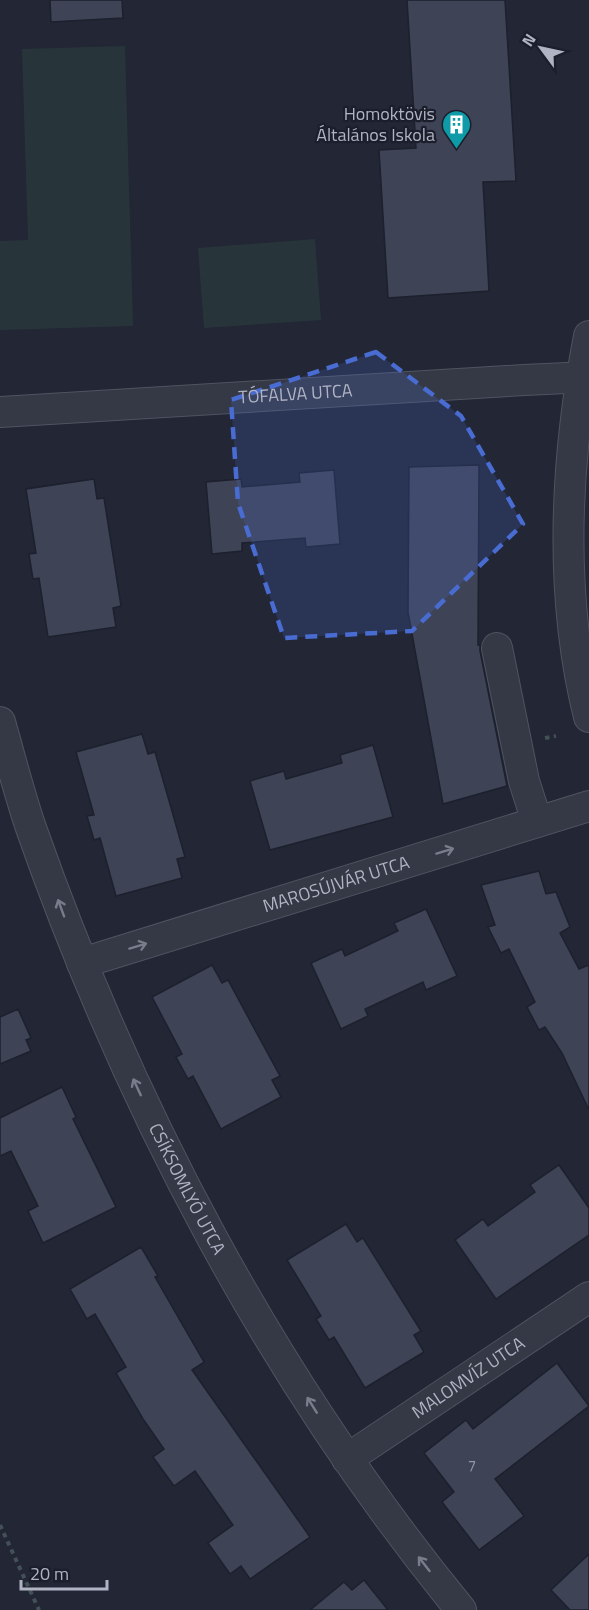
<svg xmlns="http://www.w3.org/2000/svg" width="589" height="1610" font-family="'Titillium Web',sans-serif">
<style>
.green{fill:#27353a}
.building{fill:#3e4356;stroke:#1d202d;stroke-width:1.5}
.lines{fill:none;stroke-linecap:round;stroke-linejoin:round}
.minor-casing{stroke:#505361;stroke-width:32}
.path{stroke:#435056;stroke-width:4;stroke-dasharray:4.5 4.5;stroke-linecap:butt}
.minor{stroke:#353946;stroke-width:30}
.oneway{stroke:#797c8b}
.marked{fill:#496cd2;fill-opacity:0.2;stroke:#496cd2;stroke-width:4.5;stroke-dasharray:12 8;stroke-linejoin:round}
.labels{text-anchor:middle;stroke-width:4.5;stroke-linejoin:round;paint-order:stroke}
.number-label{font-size:15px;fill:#9497a8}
.poi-label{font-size:18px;fill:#b0b3c3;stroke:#1b1e2b;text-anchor:end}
.street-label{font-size:18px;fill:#b0b3c3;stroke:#1b1e2b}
</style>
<rect width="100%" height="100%" fill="#222635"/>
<!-- green -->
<g class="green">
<path d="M 125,46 L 133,326 L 0,330 L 0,241 L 28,240 L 22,49 Z"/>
<path d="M 315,239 L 321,320 L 204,328 L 198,248 Z"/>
</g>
<!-- building -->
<g class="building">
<path d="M 50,0 L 122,0 L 123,18 L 51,22 Z"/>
<path d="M 407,0 L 505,0 L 516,181 L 483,182 L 489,291 L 388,298 L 379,150 L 416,148 Z"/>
<path d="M 479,465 L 478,645 L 480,645 L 480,651 L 507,786 L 443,804 L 408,612 L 409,467 Z"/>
<path d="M 334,470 L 340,544 L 306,547 L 305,538 L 242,543 L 242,551 L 212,554 L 206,482 L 241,479 L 242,487 L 300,482 L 299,473 Z"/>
<path d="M 94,479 L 97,499 L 104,498 L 121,606 L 113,608 L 116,627 L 48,637 L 39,578 L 33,579 L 29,554 L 36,553 L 26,489 Z"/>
<path d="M 142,734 L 148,754 L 155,752 L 174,818 L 185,857 L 177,859 L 182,878 L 116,896 L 100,838 L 94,840 L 87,816 L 94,815 L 76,752 Z"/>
<path d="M 373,745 L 393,817 L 270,850 L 250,781 L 284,771 L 286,779 L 342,763 L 340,755 Z"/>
<path d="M 539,871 L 546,894 L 556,892 L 570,927 L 560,933 L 579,969 L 589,965 L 589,1110 L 562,1053 L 545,1027 L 539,1030 L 527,1007 L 535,1002 L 509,949 L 501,953 L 488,927 L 495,925 L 481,885 Z"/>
<path d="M 426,909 L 457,976 L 426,990 L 423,982 L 365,1009 L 368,1016 L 341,1029 L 311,963 L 342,949 L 345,956 L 398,931 L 394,923 Z"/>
<path d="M 212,965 L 222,983 L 228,980 L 261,1041 L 280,1076 L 272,1080 L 281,1097 L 221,1129 L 193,1076 L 188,1079 L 176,1057 L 182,1054 L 152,997 Z"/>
<path d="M 18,1009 L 31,1038 L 26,1040 L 31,1051 L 0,1064 L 0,1017 Z"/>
<path d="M 62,1087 L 76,1117 L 73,1119 L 116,1207 L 43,1243 L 28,1211 L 38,1206 L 11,1151 L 0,1156 L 0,1118 Z"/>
<path d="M 559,1165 L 589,1208 L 589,1235 L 496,1299 L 455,1240 L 483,1219 L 488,1226 L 535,1192 L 530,1185 Z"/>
<path d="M 346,1224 L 357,1242 L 363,1238 L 421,1331 L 414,1335 L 424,1352 L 365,1388 L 334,1337 L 329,1340 L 316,1319 L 321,1316 L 287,1260 Z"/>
<path d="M 141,1247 L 158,1276 L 155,1277 L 204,1362 L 192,1370 L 310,1537 L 250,1579 L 241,1566 L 230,1574 L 208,1543 L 233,1525 L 195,1471 L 174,1486 L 153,1457 L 164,1449 L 143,1419 L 116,1373 L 126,1367 L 95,1314 L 87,1319 L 70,1289 Z"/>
<path d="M 557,1363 L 589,1406 L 495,1479 L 524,1516 L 479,1550 L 442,1502 L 454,1492 L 424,1453 L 466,1420 L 473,1429 Z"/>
<path d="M 589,1554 L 589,1610 L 570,1610 L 551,1590 Z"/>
<path d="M 364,1580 L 388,1610 L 310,1610 L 344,1582 L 352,1590 Z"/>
</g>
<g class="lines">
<defs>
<g id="minor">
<path d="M 589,336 C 565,462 558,592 589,717"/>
<path id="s1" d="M 0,412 L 524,380 L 589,377"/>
<path d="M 497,648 L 524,781 L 537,822"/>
<path id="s2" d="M 0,722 C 10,757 19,793 31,828 C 130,1110 272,1379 461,1610"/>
<path id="s3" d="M 82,963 L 589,806"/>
<path id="s4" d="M 347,1459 L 589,1297"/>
</g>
</defs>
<!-- minor casing -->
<use href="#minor" class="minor-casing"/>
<!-- path -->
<g class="path">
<path d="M 545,738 L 556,736"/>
<path d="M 0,1525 L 39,1610"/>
</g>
<!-- minor -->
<use href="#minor" class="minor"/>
</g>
<!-- one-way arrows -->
<defs><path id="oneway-shaft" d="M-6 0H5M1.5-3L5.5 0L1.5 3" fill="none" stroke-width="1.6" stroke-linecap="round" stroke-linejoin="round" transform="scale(1.5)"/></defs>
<g class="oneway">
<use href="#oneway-shaft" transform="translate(445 851) rotate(-17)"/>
<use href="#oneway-shaft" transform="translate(61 908) rotate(-110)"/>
<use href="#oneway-shaft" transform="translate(138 946) rotate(-17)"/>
<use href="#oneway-shaft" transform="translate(137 1087) rotate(-115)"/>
<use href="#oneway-shaft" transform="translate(312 1405) rotate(-122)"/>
<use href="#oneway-shaft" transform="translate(424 1564) rotate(-128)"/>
</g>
<!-- marked area -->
<path class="marked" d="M 376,352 L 461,416 L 523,524 L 412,631 L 284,638 L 238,503 L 231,400 Z"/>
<!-- icons -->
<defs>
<symbol id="building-pin" viewBox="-11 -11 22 30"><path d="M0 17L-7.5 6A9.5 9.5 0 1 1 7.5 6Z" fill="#0f9aa8" stroke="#1b1e2b"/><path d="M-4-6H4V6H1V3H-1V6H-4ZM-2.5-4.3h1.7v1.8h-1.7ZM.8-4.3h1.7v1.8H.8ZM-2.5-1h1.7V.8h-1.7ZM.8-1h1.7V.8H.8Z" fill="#fff"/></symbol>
</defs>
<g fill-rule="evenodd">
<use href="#building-pin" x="440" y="108" width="33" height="45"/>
</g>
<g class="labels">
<!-- number labels -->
<g class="number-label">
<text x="472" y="1471">7</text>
</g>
<!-- poi labels -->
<g class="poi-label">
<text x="435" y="120">Homoktövis<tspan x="435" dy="21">Általános Iskola</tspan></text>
</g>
<!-- street labels -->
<g class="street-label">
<text dy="6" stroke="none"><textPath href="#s1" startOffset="296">TÓFALVA UTCA</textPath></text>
<text dy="6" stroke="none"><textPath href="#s3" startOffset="266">MAROSÚJVÁR UTCA</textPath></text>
<text dy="6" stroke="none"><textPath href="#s2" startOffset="504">CSÍKSOMLYÓ UTCA</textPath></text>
<text dy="6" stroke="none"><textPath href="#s4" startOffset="146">MALOMVÍZ UTCA</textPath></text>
</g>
</g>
<!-- north arrow -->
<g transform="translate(541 48) rotate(303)" stroke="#1b1e2b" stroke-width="4.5" paint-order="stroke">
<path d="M0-4.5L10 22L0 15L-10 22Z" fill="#b0b3c3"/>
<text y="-9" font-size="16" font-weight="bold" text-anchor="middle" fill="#b0b3c3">N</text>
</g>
<!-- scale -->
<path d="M21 1580v9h86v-9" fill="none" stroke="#b0b3c3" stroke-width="3"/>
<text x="30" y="1580" font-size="18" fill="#b0b3c3" stroke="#1b1e2b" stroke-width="4.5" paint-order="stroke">20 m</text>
</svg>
